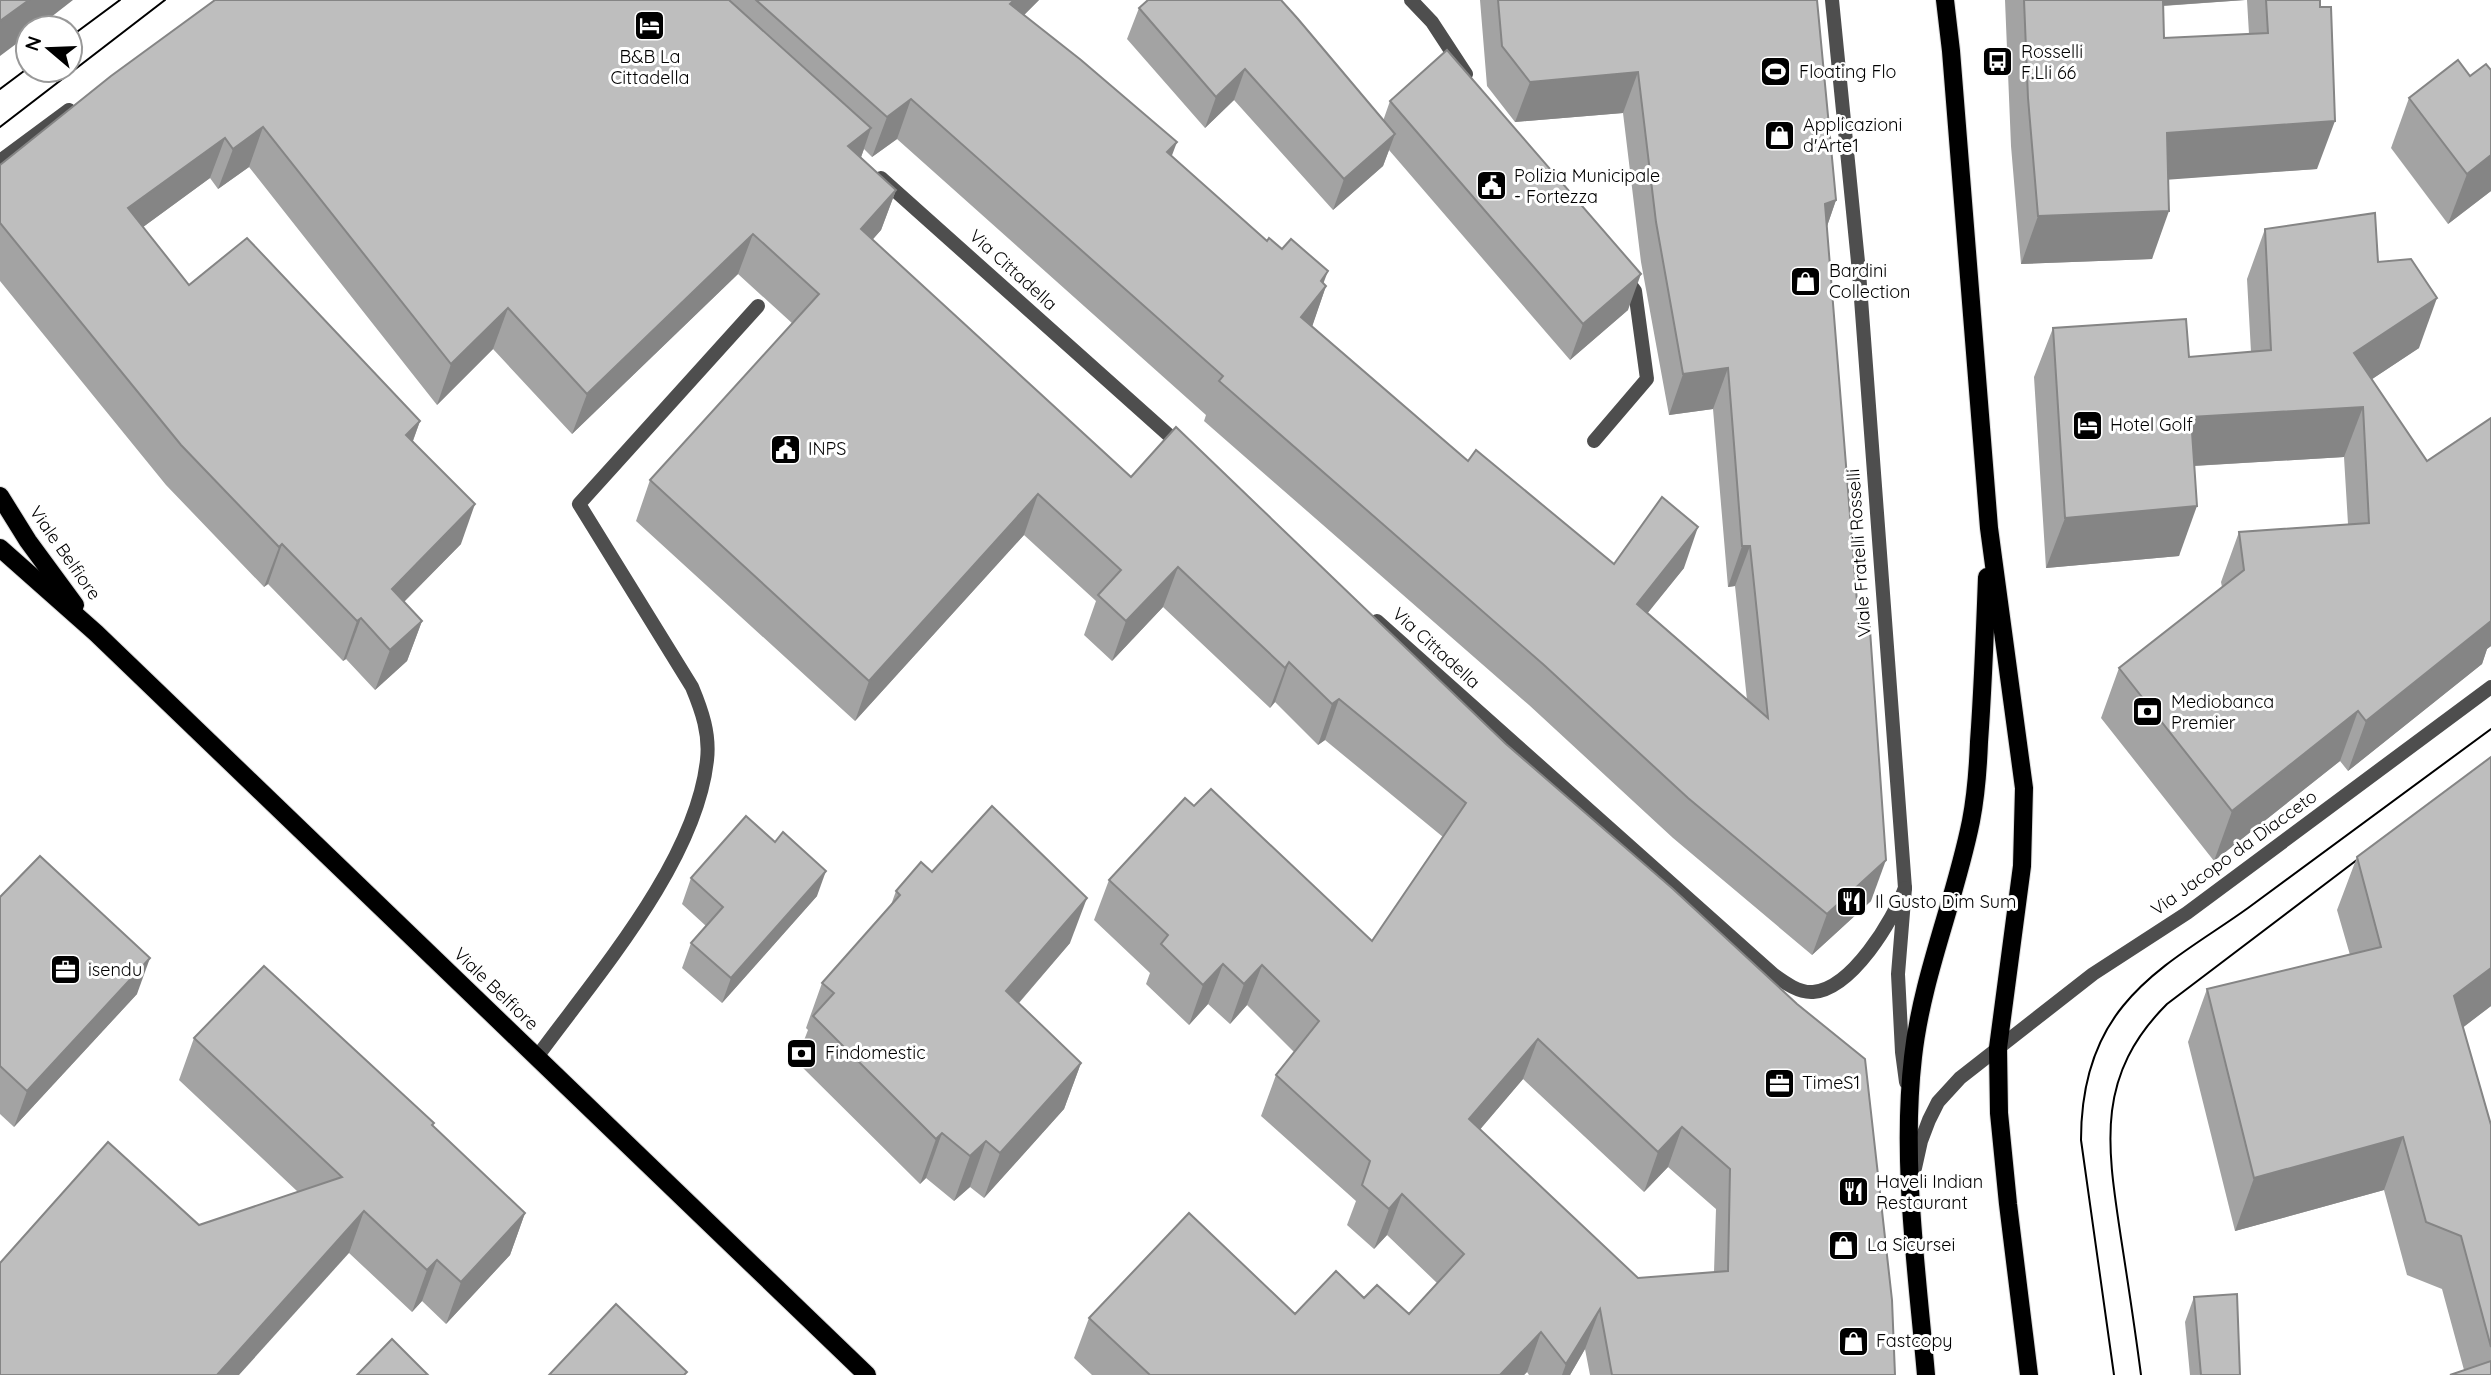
<svg xmlns="http://www.w3.org/2000/svg" width="2491" height="1375" font-family="Quicksand,sans-serif">
<style>
.lines{fill:none;stroke-linecap:round;stroke-linejoin:round}
.primary-casing{stroke:#dbdbdb;stroke-width:20}
.service{stroke:#4e4e4e;stroke-width:14}
.minor{stroke:#4e4e4e;stroke-width:14}
.primary{stroke:#000;stroke-width:18}
.tram{stroke:#000;stroke-width:2}
.wall{fill:#a3a3a3;fill-rule:evenodd}
.shaded-wall{fill:#858585}
.building{fill:#bebebe;stroke:#858585;stroke-width:2;fill-rule:evenodd}
.labels{text-anchor:middle;stroke-width:6;stroke-linejoin:round;paint-order:stroke}
.poi-label{font-size:18px;fill:#000;stroke:#fff;text-anchor:start}
.street-label{font-size:18px;fill:#000;stroke:#fff}
</style>
<rect width="100%" height="100%" fill="#fff"/>
<g class="lines">
<defs>
<g id="primary">
<path d="M 1945,0 L 1951,51 L 1989,528 L 2024,788 L 2022,866 L 1998,1048 L 1999,1113 L 2008,1204 L 2029,1375"/>
<path d="M 0,496 L 28,541 L 75,605"/>
<path d="M 0,548 L 96,633 L 867,1375"/>
<path d="M 1926,1375 C 1917,1271 1901,1161 1913,1057 C 1922,976 1955,901 1971,821 C 1976,795 1978,768 1979,742 C 1983,687 1985,632 1987,577"/>
</g>
</defs>
<!-- primary casing -->
<use href="#primary" class="primary-casing"/>
<!-- service -->
<g class="service">
<path d="M 1411,0 L 1432,22 L 1466,74"/>
<path d="M 1594,441 L 1647,379 L 1635,291 L 1623,275"/>
<path d="M 537,1057 C 597,975 696,862 707,760 C 710,734 702,711 692,687 L 579,504 L 758,306"/>
</g>
<!-- minor -->
<g class="minor">
<path d="M 1832,0 L 1859,272 L 1905,888 L 1898,974 L 1902,1052 L 1906,1082"/>
<path d="M 0,161 L 69,110"/>
<path d="M 881,178 L 1182,447"/>
<path d="M 1377,621 L 1774,975 C 1785,983 1799,993 1813,992 C 1852,989 1893,920 1905,888"/>
<path d="M 1915,1168 L 1921,1141 L 1929,1120 L 1938,1102 L 1960,1078 L 2093,974 L 2187,913 L 2491,687"/>
</g>
<!-- primary -->
<use href="#primary" class="primary"/>
<!-- tram -->
<g class="tram">
<path d="M 70,37 L 120,0"/>
<path d="M 0,89 L 28,68"/>
<path d="M 0,127 L 165,0"/>
<path d="M 2114,1375 L 2081,1140 C 2081,1092 2092,1044 2123,1006 C 2156,965 2205,939 2248,908 C 2329,849 2410,789 2491,729"/>
<path d="M 2141,1375 C 2135,1329 2128,1283 2121,1238 C 2107,1145 2095,1076 2167,1004 L 2370,850"/>
</g>
</g>
<!-- wall -->
<g class="wall">
<path d="M 215,0 L 1039,0 L 1024,15 L 1172,156 L 1267,241 L 1326,286 L 1312,326 L 1468,461 L 1614,564 L 1684,568 L 1647,613 L 1747,700 L 1735,586 L 1728,587 L 1713,409 L 1669,415 L 1641,262 L 1623,113 L 1515,122 L 1487,86 L 1480,0 L 1817,0 L 1836,200 L 1827,226 L 1871,901 L 1812,955 L 1673,838 L 1529,705 L 1204,421 L 1206,415 L 897,139 L 872,157 L 864,149 L 861,157 L 896,190 L 881,230 L 872,240 L 1131,477 L 1506,744 L 1895,1375 L 1590,1375 L 1585,1349 L 1570,1375 L 1529,1375 L 1527,1372 L 1524,1375 L 1092,1375 L 1074,1358 L 1089,1318 L 1295,1314 L 1364,1298 L 1409,1314 L 1437,1283 L 1387,1235 L 1374,1249 L 1347,1225 L 1356,1201 L 1261,1116 L 1276,1075 L 1294,1052 L 1247,1005 L 1230,1024 L 1208,1004 L 1189,1025 L 1146,984 L 1150,973 L 1094,920 L 1109,880 L 1194,806 L 1372,941 L 1443,837 L 1325,740 L 1318,745 L 1275,702 L 1270,708 L 1163,607 L 1112,661 L 1084,635 L 1096,601 L 1024,535 L 855,721 L 636,521 L 650,480 L 793,324 L 738,274 L 572,434 L 493,349 L 437,405 L 249,167 L 218,189 L 210,178 L 143,227 L 189,285 L 420,421 L 413,441 L 461,544 L 404,602 L 422,621 L 407,661 L 375,690 L 346,659 L 343,661 L 268,584 L 264,587 L 166,485 L 0,281 L 0,165 ZM 1523,1079 L 1644,1192 L 1668,1167 L 1716,1209 L 1714,1272 L 1638,1278 L 1480,1129 Z"/>
<path d="M 2005,0 L 2245,0 L 2163,6 L 2164,38 L 2249,34 L 2247,0 L 2320,0 L 2317,169 L 2168,179 L 2152,259 L 2021,264 L 2011,146 Z"/>
<path d="M 1139,8 L 1383,121 L 1390,101 L 1628,310 L 1570,360 L 1389,150 L 1383,166 L 1333,210 L 1234,100 L 1205,128 L 1127,39 Z"/>
<path d="M 2491,70 L 2491,191 L 2448,224 L 2391,148 L 2409,98 Z"/>
<path d="M 2265,229 L 2378,262 L 2419,348 L 2372,379 L 2427,461 L 2491,418 L 2491,646 L 2487,649 L 2482,664 L 2348,771 L 2340,761 L 2214,861 L 2101,718 L 2119,668 L 2222,587 L 2221,582 L 2239,532 L 2348,524 L 2344,457 L 2194,466 L 2179,556 L 2046,568 L 2034,377 L 2053,328 L 2189,357 L 2251,352 L 2247,279 Z"/>
<path d="M 2491,757 L 2491,1006 L 2463,1027 L 2491,1125 L 2491,1375 L 2464,1370 L 2442,1289 L 2407,1275 L 2384,1190 L 2235,1231 L 2188,1042 L 2207,989 L 2350,955 L 2337,910 L 2357,857 Z"/>
<path d="M 932,872 L 1070,943 L 1019,1003 L 1081,1063 L 1064,1109 L 984,1198 L 970,1187 L 954,1201 L 926,1178 L 920,1184 L 796,1061 L 808,1030 L 806,1028 L 822,983 L 891,905 L 896,891 Z"/>
<path d="M 691,878 L 817,896 L 722,1003 L 682,968 L 691,943 L 706,926 L 682,904 Z"/>
<path d="M 0,897 L 137,994 L 14,1127 L 0,1114 Z"/>
<path d="M 194,1038 L 433,1126 L 525,1213 L 510,1255 L 446,1324 L 422,1301 L 412,1312 L 349,1253 L 16,1247 L 199,1225 L 298,1192 L 179,1080 Z"/>
<path d="M 2194,1297 L 2240,1375 L 2190,1375 L 2185,1322 Z"/>
</g>
<!-- shaded-wall -->
<g class="shaded-wall">
<path d="M 29,0 L 73,0 L 37,28 L 28,28 L 28,35 L 0,56 L 0,21 Z"/>
<path d="M 1014,0 L 1039,0 L 995,44 L 1010,4 Z"/>
<path d="M 2147,0 L 2245,0 L 2144,7 Z"/>
<path d="M 1245,69 L 1234,100 L 1205,128 L 1216,97 Z"/>
<path d="M 1638,72 L 1623,113 L 1515,122 L 1530,82 Z"/>
<path d="M 911,99 L 897,139 L 872,157 L 887,117 Z"/>
<path d="M 2335,121 L 2317,169 L 2150,181 L 2167,133 Z"/>
<path d="M 263,127 L 249,167 L 218,189 L 233,149 Z"/>
<path d="M 871,128 L 857,169 L 848,146 Z"/>
<path d="M 1395,134 L 1383,166 L 1333,210 L 1344,179 Z"/>
<path d="M 225,138 L 210,178 L 113,249 L 128,208 Z"/>
<path d="M 1177,142 L 1162,182 L 1167,152 Z"/>
<path d="M 2491,155 L 2491,191 L 2448,224 L 2467,174 Z"/>
<path d="M 896,190 L 881,230 L 846,270 L 861,229 Z"/>
<path d="M 1836,200 L 1822,241 L 1825,204 Z"/>
<path d="M 2169,211 L 2152,259 L 2021,264 L 2038,216 Z"/>
<path d="M 753,234 L 738,274 L 572,434 L 587,394 Z"/>
<path d="M 1328,271 L 1319,295 L 1326,286 L 1312,327 L 1301,317 L 1321,281 Z"/>
<path d="M 1641,274 L 1628,310 L 1570,360 L 1583,324 Z"/>
<path d="M 2437,298 L 2419,348 L 2336,403 L 2354,353 Z"/>
<path d="M 508,308 L 493,349 L 437,405 L 451,364 Z"/>
<path d="M 1728,368 L 1713,409 L 1669,415 L 1683,374 Z"/>
<path d="M 2363,407 L 2344,457 L 2173,467 L 2191,417 Z"/>
<path d="M 420,421 L 405,462 L 406,435 Z"/>
<path d="M 1038,494 L 1024,535 L 855,721 L 869,681 Z"/>
<path d="M 475,504 L 461,544 L 377,629 L 392,589 Z"/>
<path d="M 2197,506 L 2179,556 L 2046,568 L 2065,518 Z"/>
<path d="M 1698,527 L 1684,568 L 1622,645 L 1637,604 Z"/>
<path d="M 282,544 L 268,584 L 264,587 L 279,547 Z"/>
<path d="M 1742,546 L 1750,546 L 1735,586 L 1728,587 Z"/>
<path d="M 1178,567 L 1163,607 L 1112,661 L 1126,621 Z"/>
<path d="M 361,618 L 346,659 L 343,661 L 357,621 Z"/>
<path d="M 2491,618 L 2491,646 L 2487,649 L 2482,664 L 2348,771 L 2366,721 Z"/>
<path d="M 422,621 L 407,661 L 375,690 L 390,650 Z"/>
<path d="M 1289,662 L 1275,702 L 1270,708 L 1285,668 Z"/>
<path d="M 1339,699 L 1325,740 L 1318,745 L 1332,704 Z"/>
<path d="M 2358,711 L 2340,761 L 2214,861 L 2232,811 Z"/>
<path d="M 1886,860 L 1871,901 L 1812,955 L 1827,914 Z"/>
<path d="M 826,871 L 817,896 L 722,1003 L 731,978 Z"/>
<path d="M 1087,898 L 1070,943 L 990,1036 L 1006,991 Z"/>
<path d="M 150,958 L 137,994 L 14,1127 L 27,1091 Z"/>
<path d="M 1223,964 L 1208,1004 L 1189,1025 L 1203,985 Z"/>
<path d="M 1262,965 L 1247,1005 L 1230,1024 L 1244,984 Z"/>
<path d="M 2491,968 L 2491,1006 L 2435,1049 L 2454,996 Z"/>
<path d="M 1538,1039 L 1523,1079 L 1455,1159 L 1469,1119 Z"/>
<path d="M 1081,1063 L 1064,1109 L 984,1198 L 1000,1153 Z"/>
<path d="M 1682,1127 L 1668,1167 L 1644,1192 L 1658,1152 Z"/>
<path d="M 942,1133 L 926,1178 L 920,1184 L 936,1139 Z"/>
<path d="M 2403,1137 L 2384,1190 L 2235,1231 L 2254,1178 Z"/>
<path d="M 986,1141 L 970,1187 L 954,1201 L 970,1156 Z"/>
<path d="M 1402,1194 L 1387,1235 L 1374,1249 L 1389,1209 Z"/>
<path d="M 364,1211 L 349,1253 L 239,1375 L 217,1375 Z"/>
<path d="M 525,1213 L 510,1255 L 446,1324 L 461,1282 Z"/>
<path d="M 437,1260 L 422,1301 L 412,1312 L 427,1270 Z"/>
<path d="M 1600,1309 L 1585,1349 L 1570,1375 L 1562,1375 L 1566,1364 Z"/>
<path d="M 1541,1332 L 1527,1372 L 1524,1375 L 1500,1375 Z"/>
</g>
<!-- building -->
<g class="building">
<path d="M 0,0 L 29,0 L 0,21 Z"/>
<path d="M 215,0 L 729,0 L 871,128 L 848,146 L 896,190 L 861,229 L 1131,477 L 1176,427 L 1506,744 L 1673,889 L 1797,1004 L 1865,1059 L 1892,1300 L 1895,1375 L 1612,1375 L 1600,1309 L 1566,1364 L 1541,1332 L 1500,1375 L 1150,1375 L 1089,1318 L 1189,1213 L 1295,1314 L 1336,1271 L 1364,1298 L 1377,1285 L 1409,1314 L 1464,1254 L 1402,1194 L 1389,1209 L 1362,1185 L 1370,1161 L 1276,1075 L 1319,1021 L 1262,965 L 1244,984 L 1223,964 L 1203,985 L 1161,944 L 1168,935 L 1109,880 L 1185,798 L 1194,806 L 1211,789 L 1372,941 L 1466,803 L 1339,699 L 1332,704 L 1289,662 L 1285,668 L 1178,567 L 1126,621 L 1098,595 L 1121,570 L 1038,494 L 869,681 L 650,480 L 819,294 L 753,234 L 587,394 L 508,308 L 451,364 L 263,127 L 233,149 L 225,138 L 128,208 L 189,285 L 247,238 L 420,421 L 406,435 L 475,504 L 392,589 L 422,621 L 390,650 L 361,618 L 357,621 L 282,544 L 279,547 L 181,445 L 0,223 L 0,165 L 111,76 ZM 1538,1039 L 1658,1152 L 1682,1127 L 1730,1169 L 1728,1271 L 1638,1278 L 1469,1119 Z"/>
<path d="M 756,0 L 1014,0 L 1010,4 L 1081,60 L 1177,142 L 1167,152 L 1267,241 L 1269,238 L 1282,249 L 1291,239 L 1328,271 L 1321,281 L 1326,286 L 1301,317 L 1468,461 L 1476,450 L 1614,564 L 1662,497 L 1698,527 L 1637,604 L 1768,718 L 1750,546 L 1742,546 L 1728,368 L 1683,374 L 1656,222 L 1638,72 L 1530,82 L 1502,46 L 1498,0 L 1817,0 L 1836,200 L 1825,204 L 1857,602 L 1868,601 L 1886,860 L 1827,914 L 1688,798 L 1544,665 L 1219,381 L 1223,376 L 911,99 L 887,117 Z"/>
<path d="M 1148,0 L 1281,0 L 1298,19 L 1395,134 L 1344,179 L 1245,69 L 1216,97 L 1139,8 Z"/>
<path d="M 2024,0 L 2163,0 L 2164,38 L 2268,33 L 2266,0 L 2320,0 L 2320,7 L 2331,7 L 2335,121 L 2167,133 L 2169,211 L 2038,216 L 2028,98 Z"/>
<path d="M 1447,50 L 1641,274 L 1583,324 L 1390,101 Z"/>
<path d="M 2458,60 L 2470,76 L 2486,64 L 2491,70 L 2491,155 L 2467,174 L 2409,98 Z"/>
<path d="M 2375,213 L 2378,262 L 2411,259 L 2437,298 L 2354,353 L 2427,461 L 2491,418 L 2491,621 L 2366,721 L 2358,711 L 2232,811 L 2119,668 L 2244,570 L 2239,532 L 2369,523 L 2363,407 L 2191,417 L 2197,506 L 2065,518 L 2053,328 L 2186,319 L 2189,357 L 2271,350 L 2265,229 Z"/>
<path d="M 2491,757 L 2491,968 L 2454,996 L 2491,1125 L 2491,1347 L 2461,1236 L 2426,1222 L 2403,1137 L 2254,1178 L 2207,989 L 2381,947 L 2357,857 Z"/>
<path d="M 992,806 L 1087,898 L 1006,991 L 1081,1063 L 1000,1153 L 986,1141 L 970,1156 L 942,1133 L 936,1139 L 813,1016 L 834,993 L 822,983 L 900,895 L 896,891 L 921,862 L 932,872 Z"/>
<path d="M 746,816 L 775,842 L 783,832 L 826,871 L 731,978 L 691,943 L 723,907 L 691,878 Z"/>
<path d="M 40,856 L 150,958 L 27,1091 L 0,1066 L 0,897 Z"/>
<path d="M 264,966 L 434,1123 L 432,1125 L 525,1213 L 461,1282 L 437,1260 L 427,1270 L 364,1211 L 217,1375 L 0,1375 L 0,1263 L 108,1142 L 199,1225 L 342,1177 L 194,1038 Z"/>
<path d="M 2237,1294 L 2240,1375 L 2201,1375 L 2194,1297 Z"/>
<path d="M 616,1304 L 687,1372 L 684,1375 L 549,1375 Z"/>
<path d="M 392,1339 L 428,1375 L 357,1375 Z"/>
<path d="M 2491,1361 L 2491,1375 L 2450,1375 Z"/>
</g>
<!-- icons -->
<defs>
<symbol id="hotel-square" viewBox="-11 -11 22 22"><rect x="-9" y="-9" width="18" height="18" rx="4" fill="#000" stroke="#fff"/><path d="M-6-4.5h1.5V1H6V5H4.5V3h-9V5H-6ZM-4 0a1.8 1.8 0 1 1 3.6 0ZM.5 0V-2.5h3Q6-2.5 6 0Z" fill="#fff"/></symbol>
<symbol id="bus-square" viewBox="-11 -11 22 22"><rect x="-9" y="-9" width="18" height="18" rx="4" fill="#000" stroke="#fff"/><path d="M-5-6H5V4H4V6H2V4H-2V6H-4V4H-5ZM-3.5-4V0h7V-4ZM-3.5 1.2v1.5H-2V1.2ZM2 1.2v1.5H3.5V1.2Z" fill="#fff"/></symbol>
<symbol id="stadium-square" viewBox="-11 -11 22 22"><rect x="-9" y="-9" width="18" height="18" rx="4" fill="#000" stroke="#fff"/><path d="M0-5a6.5 5 0 1 0 0 10a6.5 5 0 1 0 0-10ZM-3.5-1.8h7v3.6h-7Z" fill="#fff"/></symbol>
<symbol id="shop-square" viewBox="-11 -11 22 22"><rect x="-9" y="-9" width="18" height="18" rx="4" fill="#000" stroke="#fff"/><path d="M-5-2.5h2.3a2.7 3.5 0 0 1 5.4 0H5L5.5 6h-11ZM-1.5-2.5h3a1.5 2.3 0 0 0-3 0Z" fill="#fff"/></symbol>
<symbol id="civic-square" viewBox="-11 -11 22 22"><rect x="-9" y="-9" width="18" height="18" rx="4" fill="#000" stroke="#fff"/><path d="M-.6-6.5H3V-4.5H.6V-3L4-1V1h2V6H-6V1h2V-1L-.6-3ZM-1.2 2.5V6h2.4V2.5Z" fill="#fff"/></symbol>
<symbol id="bank-square" viewBox="-11 -11 22 22"><rect x="-9" y="-9" width="18" height="18" rx="4" fill="#000" stroke="#fff"/><path d="M-6-4H6V4H-6ZM0-2.3a2.3 2.3 0 1 0 0 4.6a2.3 2.3 0 1 0 0-4.6Z" fill="#fff"/></symbol>
<symbol id="restaurant-square" viewBox="-11 -11 22 22"><rect x="-9" y="-9" width="18" height="18" rx="4" fill="#000" stroke="#fff"/><path d="M-5-6h1v4h1v-4h1v4h1v-4h1v5L-1.5 .5V6h-2V.5L-5-1ZM5-6V6H3V1.5H1.5Q1.5-4 5-6Z" fill="#fff"/></symbol>
<symbol id="office-square" viewBox="-11 -11 22 22"><rect x="-9" y="-9" width="18" height="18" rx="4" fill="#000" stroke="#fff"/><path d="M-6-3h4V-5.5h4V-3h4V5H-6ZM-1-4.5V-3h2v-1.5ZM-6 0V1H6V0Z" fill="#fff"/></symbol>
</defs>
<g fill-rule="evenodd">
<use href="#hotel-square" x="632" y="8" width="35" height="35"/>
<use href="#bus-square" x="1980" y="44" width="35" height="35"/>
<use href="#stadium-square" x="1758" y="54" width="35" height="35"/>
<use href="#shop-square" x="1762" y="118" width="35" height="35"/>
<use href="#civic-square" x="1474" y="168" width="35" height="35"/>
<use href="#shop-square" x="1788" y="264" width="35" height="35"/>
<use href="#hotel-square" x="2070" y="408" width="35" height="35"/>
<use href="#civic-square" x="768" y="432" width="35" height="35"/>
<use href="#bank-square" x="2130" y="694" width="35" height="35"/>
<use href="#restaurant-square" x="1834" y="884" width="35" height="35"/>
<use href="#office-square" x="48" y="952" width="35" height="35"/>
<use href="#bank-square" x="784" y="1036" width="35" height="35"/>
<use href="#office-square" x="1762" y="1066" width="35" height="35"/>
<use href="#restaurant-square" x="1836" y="1174" width="35" height="35"/>
<use href="#shop-square" x="1826" y="1228" width="35" height="35"/>
<use href="#shop-square" x="1836" y="1324" width="35" height="35"/>
</g>
<g class="labels">
<!-- poi labels -->
<g class="poi-label">
<text x="2021" y="58">Rosselli<tspan x="2021" dy="21">F.Lli 66</tspan></text>
<text x="650" y="63" text-anchor="middle">B&amp;B La<tspan x="650" dy="21">Cittadella</tspan></text>
<text x="1799" y="78">Floating Flo</text>
<text x="1803" y="131">Applicazioni<tspan x="1803" dy="21">d'Arte1</tspan></text>
<text x="1514" y="182">Polizia Municipale<tspan x="1514" dy="21">- Fortezza</tspan></text>
<text x="1829" y="277">Bardini<tspan x="1829" dy="21">Collection</tspan></text>
<text x="2110" y="431">Hotel Golf</text>
<text x="808" y="455">INPS</text>
<text x="2171" y="708">Mediobanca<tspan x="2171" dy="21">Premier</tspan></text>
<text x="1875" y="908">Il Gusto Dim Sum</text>
<text x="88" y="976">isendu</text>
<text x="825" y="1059">Findomestic</text>
<text x="1802" y="1089">TimeS1</text>
<text x="1876" y="1188">Haveli Indian<tspan x="1876" dy="21">Restaurant</tspan></text>
<text x="1867" y="1251">La Sicursei</text>
<text x="1876" y="1347">Fastcopy</text>
</g>
<!-- street labels -->
<g class="street-label">
<text transform="translate(1013 270) rotate(42)" y="6">Via Cittadella</text>
<text transform="translate(65 553) rotate(55)" y="6">Viale Belfiore</text>
<text transform="translate(1859 553) rotate(-94)" y="6">Viale Fratelli Rosselli</text>
<text transform="translate(1436 648) rotate(42)" y="6">Via Cittadella</text>
<text transform="translate(2234 853) rotate(-36)" y="6">Via Jacopo da Diacceto</text>
<text transform="translate(496 989) rotate(44)" y="6">Viale Belfiore</text>
</g>
</g>
<!-- north arrow -->
<g transform="translate(49 49) rotate(289)"><circle r="33" fill="#ffffff" stroke="#999999" stroke-width="2"/>
<path d="M0-5L12 26L0 18L-12 26Z" fill="#000000"/>
<text y="-10" font-size="19" font-weight="bold" text-anchor="middle" fill="#000000">N</text>
</g>
</svg>
